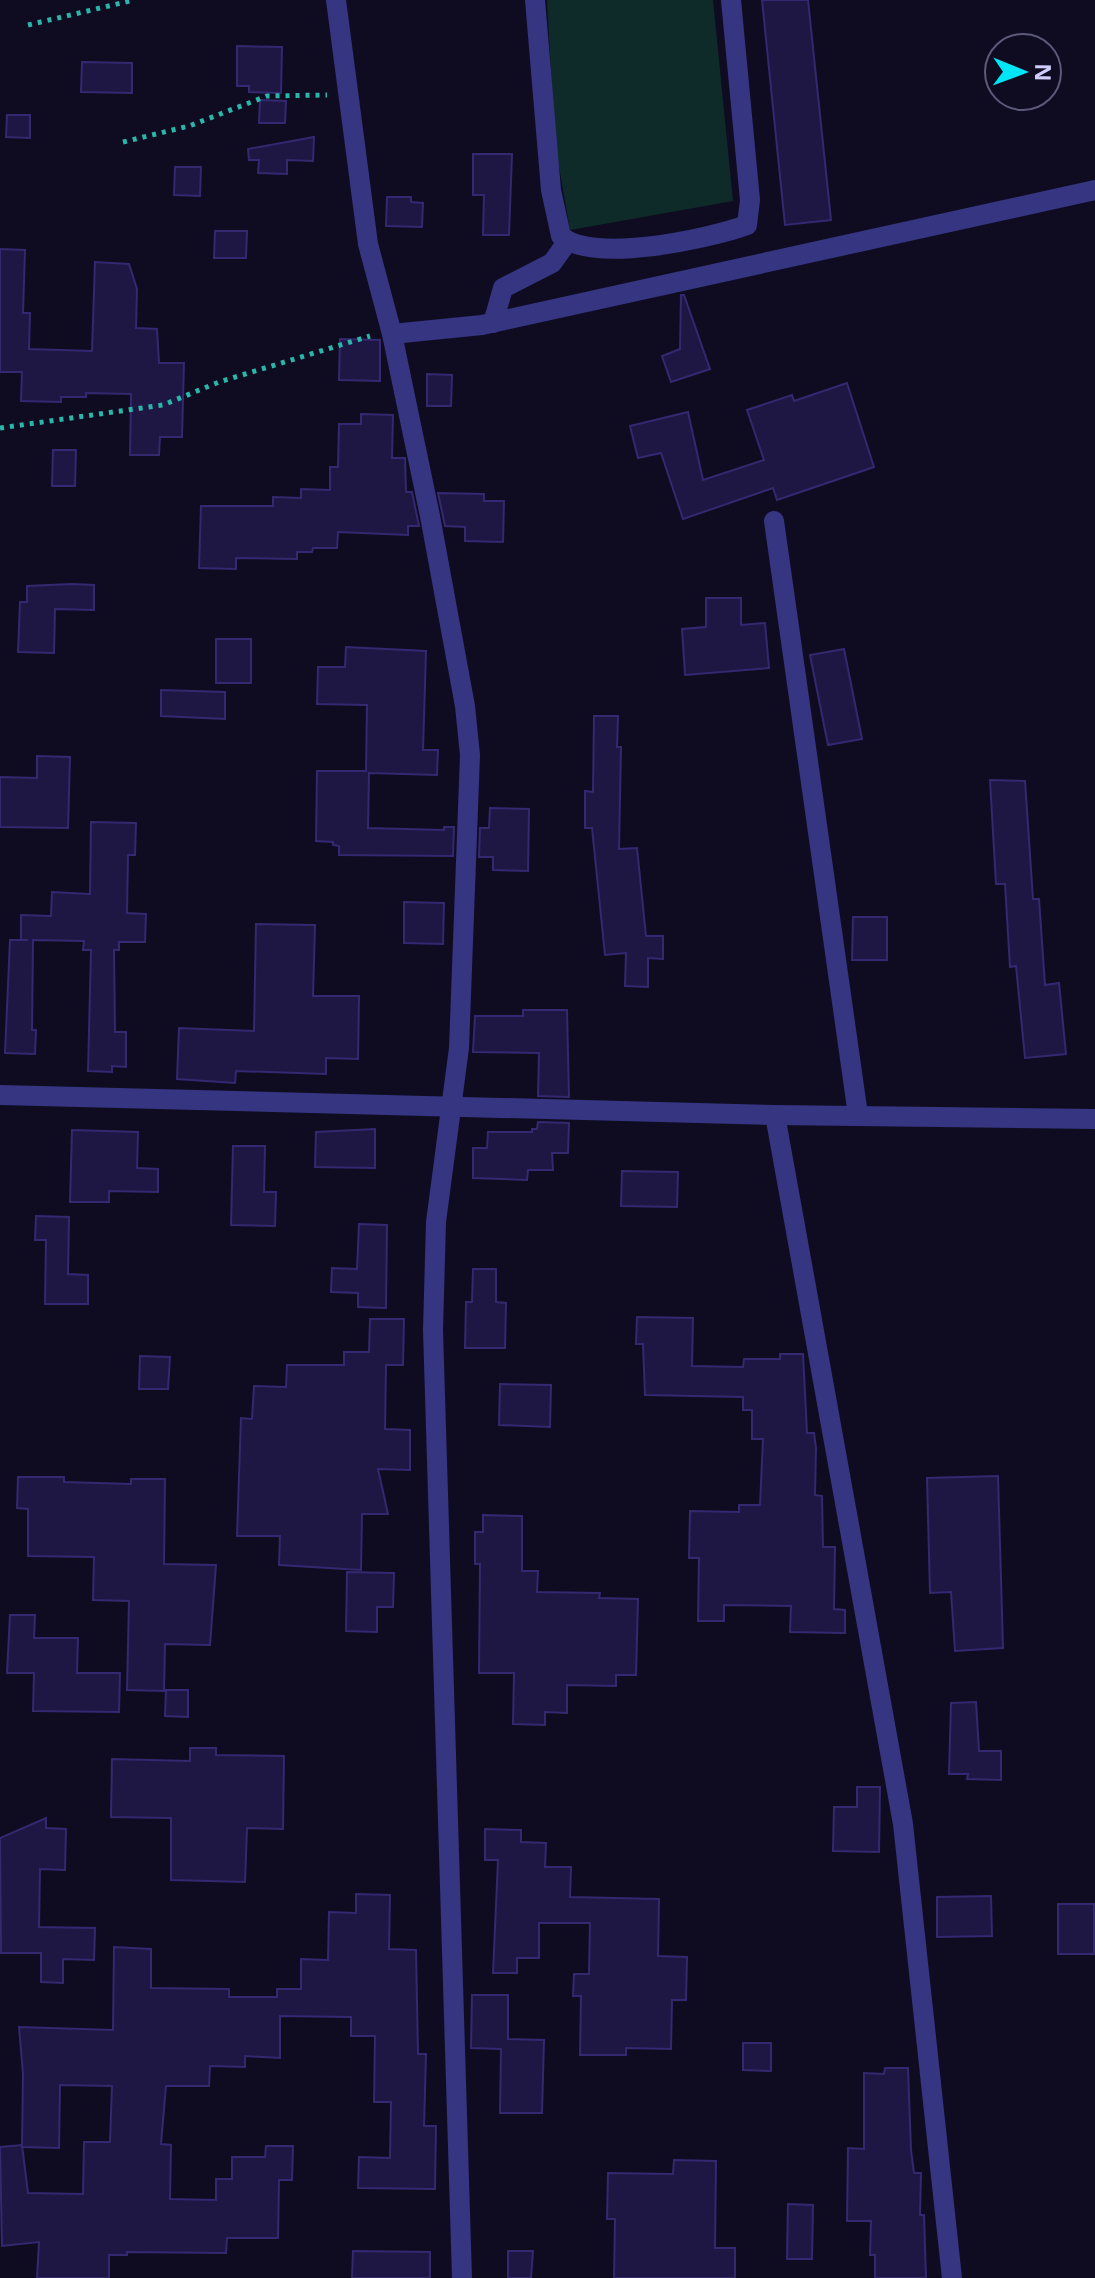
<svg xmlns="http://www.w3.org/2000/svg" width="1095" height="2278" font-family="'Noto Sans',sans-serif">
<style>
.green{fill:#0f2b29}
.building{fill:#1e1743;stroke:#342870;stroke-width:2}
.lines{fill:none;stroke-linecap:round;stroke-linejoin:round}
.path{stroke:#28b7a9;stroke-width:5;stroke-dasharray:4 6;stroke-linecap:butt}
.minor{stroke:#353582;stroke-width:20}
</style>
<rect width="100%" height="100%" fill="#0f0c21"/>
<!-- green -->
<path class="green" d="M 547,0 L 713,0 L 733,201 L 570,230 L 555,143 Z"/>
<!-- building -->
<g class="building">
<path d="M 762,0 L 808,0 L 831,220 L 785,225 Z"/>
<path d="M 237,46 L 282,47 L 281,93 L 249,92 L 249,86 L 237,86 Z"/>
<path d="M 82,62 L 132,63 L 132,93 L 81,92 Z"/>
<path d="M 260,100 L 286,101 L 285,123 L 259,123 Z"/>
<path d="M 7,115 L 30,115 L 30,138 L 6,137 Z"/>
<path d="M 314,137 L 313,161 L 287,160 L 287,174 L 258,173 L 259,160 L 249,160 L 248,149 Z"/>
<path d="M 473,154 L 512,154 L 509,235 L 483,235 L 484,195 L 473,195 Z"/>
<path d="M 175,167 L 201,167 L 200,196 L 174,195 Z"/>
<path d="M 387,197 L 411,197 L 411,202 L 423,203 L 422,227 L 386,226 Z"/>
<path d="M 215,231 L 247,231 L 246,258 L 214,258 Z"/>
<path d="M 0,249 L 25,250 L 23,313 L 30,313 L 29,349 L 92,351 L 95,262 L 129,264 L 137,289 L 136,328 L 157,329 L 159,363 L 184,363 L 182,437 L 160,437 L 159,455 L 130,455 L 131,394 L 86,393 L 86,397 L 61,397 L 61,402 L 21,401 L 22,372 L 0,372 Z"/>
<path d="M 681,295 L 684,295 L 710,369 L 671,382 L 662,356 L 680,349 Z"/>
<path d="M 340,339 L 380,340 L 380,381 L 339,380 Z"/>
<path d="M 427,374 L 452,375 L 451,406 L 427,406 Z"/>
<path d="M 847,383 L 874,467 L 777,500 L 773,488 L 683,519 L 661,453 L 638,458 L 630,426 L 688,412 L 703,480 L 764,460 L 747,410 L 792,395 L 794,401 Z"/>
<path d="M 361,414 L 393,415 L 392,458 L 405,458 L 406,492 L 412,492 L 419,526 L 408,526 L 408,535 L 338,532 L 337,548 L 313,548 L 312,552 L 297,552 L 297,559 L 236,558 L 236,569 L 199,568 L 201,506 L 273,506 L 273,497 L 301,498 L 301,489 L 330,490 L 330,467 L 338,467 L 339,424 L 361,424 Z"/>
<path d="M 53,450 L 76,450 L 75,486 L 52,486 Z"/>
<path d="M 438,493 L 484,494 L 484,501 L 504,501 L 503,542 L 465,541 L 465,527 L 445,526 Z"/>
<path d="M 72,584 L 94,585 L 94,610 L 55,609 L 54,653 L 18,652 L 20,602 L 27,602 L 27,586 Z"/>
<path d="M 706,598 L 741,598 L 741,625 L 765,623 L 769,668 L 685,675 L 682,629 L 706,627 Z"/>
<rect x="216" y="639" width="35" height="44"/>
<path d="M 346,647 L 426,651 L 423,750 L 438,750 L 437,775 L 369,773 L 368,828 L 444,830 L 444,827 L 454,827 L 453,856 L 339,855 L 339,846 L 333,845 L 333,842 L 316,841 L 317,771 L 366,771 L 367,705 L 317,704 L 318,667 L 345,667 Z"/>
<path d="M 844,649 L 862,739 L 828,745 L 810,655 Z"/>
<path d="M 161,690 L 225,692 L 225,719 L 161,716 Z"/>
<path d="M 594,716 L 618,716 L 617,747 L 621,747 L 619,849 L 637,848 L 646,936 L 663,936 L 663,959 L 648,958 L 648,987 L 625,986 L 626,953 L 605,955 L 592,828 L 585,828 L 585,791 L 593,792 Z"/>
<path d="M 37,756 L 70,757 L 68,828 L 0,827 L 0,777 L 37,778 Z"/>
<path d="M 990,780 L 1025,781 L 1033,899 L 1039,899 L 1045,985 L 1059,983 L 1066,1054 L 1025,1058 L 1016,966 L 1010,967 L 1005,884 L 996,884 Z"/>
<path d="M 490,808 L 529,809 L 528,871 L 493,870 L 493,857 L 479,857 L 480,828 L 489,828 Z"/>
<path d="M 91,822 L 136,823 L 135,855 L 128,855 L 127,913 L 146,914 L 145,942 L 119,942 L 119,950 L 114,950 L 115,1032 L 126,1032 L 126,1067 L 112,1066 L 112,1072 L 88,1071 L 91,950 L 83,950 L 84,941 L 33,940 L 32,1030 L 36,1030 L 35,1054 L 5,1053 L 10,940 L 28,940 L 21,940 L 21,915 L 51,916 L 52,892 L 90,894 Z"/>
<path d="M 404,902 L 444,903 L 443,944 L 404,943 Z"/>
<path d="M 853,917 L 887,917 L 887,960 L 852,960 Z"/>
<path d="M 256,924 L 315,925 L 313,996 L 359,996 L 358,1059 L 326,1058 L 326,1074 L 236,1071 L 235,1083 L 177,1079 L 179,1028 L 254,1031 Z"/>
<path d="M 523,1010 L 567,1010 L 569,1097 L 538,1096 L 539,1053 L 473,1052 L 475,1016 L 523,1016 Z"/>
<path d="M 538,1122 L 569,1123 L 568,1153 L 552,1153 L 553,1170 L 528,1170 L 527,1180 L 473,1178 L 473,1148 L 487,1148 L 488,1132 L 532,1132 L 532,1129 L 537,1129 Z"/>
<path d="M 375,1129 L 375,1168 L 315,1167 L 316,1132 Z"/>
<path d="M 72,1130 L 138,1132 L 137,1168 L 158,1169 L 158,1192 L 109,1191 L 109,1202 L 70,1202 Z"/>
<path d="M 233,1146 L 265,1146 L 264,1192 L 276,1192 L 275,1226 L 231,1225 Z"/>
<path d="M 622,1171 L 678,1172 L 677,1207 L 621,1206 Z"/>
<path d="M 36,1216 L 69,1217 L 68,1274 L 88,1275 L 88,1304 L 45,1304 L 46,1240 L 35,1240 Z"/>
<path d="M 359,1224 L 387,1225 L 386,1308 L 358,1307 L 358,1293 L 331,1292 L 332,1268 L 357,1269 Z"/>
<path d="M 473,1269 L 496,1269 L 496,1302 L 506,1303 L 505,1348 L 465,1348 L 466,1302 L 472,1302 Z"/>
<path d="M 637,1317 L 693,1318 L 692,1366 L 743,1367 L 744,1359 L 780,1359 L 780,1354 L 803,1354 L 807,1433 L 814,1433 L 816,1448 L 815,1495 L 822,1496 L 823,1547 L 835,1547 L 834,1609 L 845,1610 L 845,1633 L 790,1632 L 791,1606 L 724,1605 L 724,1621 L 698,1621 L 699,1558 L 689,1558 L 690,1511 L 739,1512 L 739,1505 L 760,1505 L 763,1439 L 752,1439 L 752,1410 L 743,1410 L 743,1397 L 645,1395 L 643,1344 L 636,1344 Z"/>
<path d="M 370,1319 L 404,1319 L 403,1365 L 386,1365 L 385,1429 L 410,1430 L 410,1470 L 378,1469 L 388,1514 L 362,1514 L 361,1570 L 279,1565 L 280,1536 L 237,1536 L 241,1418 L 252,1419 L 254,1386 L 286,1387 L 287,1365 L 344,1365 L 344,1352 L 369,1352 Z"/>
<path d="M 140,1356 L 170,1357 L 168,1389 L 139,1389 Z"/>
<path d="M 500,1384 L 551,1385 L 550,1427 L 499,1425 Z"/>
<path d="M 998,1476 L 1003,1648 L 955,1651 L 951,1592 L 930,1593 L 927,1478 Z"/>
<path d="M 18,1477 L 64,1477 L 64,1482 L 131,1484 L 131,1479 L 165,1479 L 164,1564 L 216,1565 L 210,1645 L 165,1644 L 164,1691 L 127,1690 L 129,1601 L 93,1600 L 94,1557 L 28,1556 L 28,1509 L 17,1508 Z"/>
<path d="M 483,1515 L 522,1516 L 522,1571 L 538,1571 L 537,1592 L 600,1593 L 599,1598 L 638,1599 L 636,1675 L 616,1675 L 616,1686 L 567,1685 L 567,1713 L 545,1712 L 545,1725 L 513,1724 L 514,1673 L 479,1673 L 480,1564 L 475,1564 L 475,1532 L 483,1532 Z"/>
<path d="M 347,1572 L 394,1573 L 393,1607 L 377,1607 L 377,1632 L 346,1631 Z"/>
<path d="M 10,1615 L 35,1615 L 34,1638 L 78,1638 L 77,1673 L 120,1673 L 119,1712 L 33,1711 L 34,1673 L 7,1673 Z"/>
<path d="M 166,1690 L 188,1690 L 188,1717 L 165,1716 Z"/>
<path d="M 976,1702 L 979,1751 L 1001,1751 L 1001,1780 L 967,1779 L 968,1774 L 949,1774 L 951,1703 Z"/>
<path d="M 190,1748 L 216,1748 L 216,1755 L 284,1756 L 283,1829 L 247,1828 L 245,1882 L 171,1880 L 171,1818 L 111,1817 L 112,1759 L 190,1761 Z"/>
<path d="M 857,1787 L 880,1787 L 879,1852 L 833,1851 L 834,1807 L 857,1807 Z"/>
<path d="M 46,1818 L 46,1828 L 66,1829 L 65,1870 L 40,1869 L 39,1927 L 95,1928 L 94,1960 L 63,1959 L 63,1983 L 41,1982 L 41,1953 L 1,1953 L 0,1838 Z"/>
<path d="M 485,1829 L 521,1830 L 521,1842 L 546,1843 L 545,1867 L 571,1867 L 570,1897 L 659,1899 L 658,1956 L 687,1957 L 686,2000 L 672,2000 L 671,2049 L 626,2048 L 626,2055 L 580,2055 L 581,1996 L 573,1996 L 574,1974 L 589,1974 L 590,1923 L 539,1923 L 539,1958 L 517,1958 L 517,1973 L 493,1973 L 498,1860 L 485,1860 Z"/>
<path d="M 356,1894 L 390,1895 L 389,1949 L 416,1950 L 418,2054 L 426,2054 L 424,2126 L 436,2126 L 435,2189 L 358,2188 L 359,2157 L 390,2158 L 391,2102 L 374,2102 L 375,2036 L 351,2036 L 351,2017 L 280,2016 L 280,2058 L 245,2056 L 245,2067 L 210,2066 L 209,2086 L 166,2086 L 161,2144 L 171,2145 L 170,2199 L 216,2200 L 216,2179 L 232,2179 L 232,2157 L 265,2157 L 266,2146 L 293,2146 L 292,2180 L 279,2180 L 278,2238 L 227,2238 L 226,2253 L 127,2252 L 127,2255 L 109,2255 L 109,2278 L 37,2278 L 39,2242 L 2,2246 L 0,2147 L 22,2145 L 28,2193 L 83,2194 L 84,2142 L 110,2142 L 112,2086 L 60,2085 L 59,2148 L 22,2147 L 23,2074 L 19,2027 L 113,2030 L 114,1947 L 151,1949 L 151,1988 L 229,1989 L 229,1997 L 277,1997 L 277,1989 L 301,1989 L 301,1959 L 328,1960 L 329,1912 L 356,1913 Z"/>
<path d="M 991,1896 L 992,1936 L 937,1937 L 937,1897 Z"/>
<rect x="1058" y="1904" width="36" height="50"/>
<path d="M 472,1995 L 508,1995 L 508,2039 L 544,2040 L 542,2113 L 500,2113 L 501,2049 L 471,2048 Z"/>
<path d="M 743,2043 L 771,2043 L 771,2071 L 743,2070 Z"/>
<path d="M 885,2068 L 908,2068 L 911,2150 L 914,2173 L 921,2173 L 920,2215 L 924,2215 L 926,2278 L 875,2278 L 875,2255 L 870,2255 L 871,2221 L 847,2221 L 848,2148 L 864,2149 L 864,2073 L 884,2074 Z"/>
<path d="M 674,2160 L 716,2161 L 715,2248 L 735,2248 L 735,2278 L 614,2278 L 615,2219 L 607,2219 L 608,2173 L 673,2174 Z"/>
<path d="M 788,2204 L 813,2205 L 812,2259 L 787,2259 Z"/>
<path d="M 353,2251 L 430,2252 L 430,2278 L 352,2278 Z"/>
<path d="M 508,2251 L 533,2251 L 531,2278 L 508,2278 Z"/>
</g>
<g class="lines">
<!-- path -->
<g class="path">
<path d="M 28,25 L 134,0"/>
<path d="M 123,142 L 189,126 L 267,96 L 327,95"/>
<path d="M 0,428 L 163,405 L 219,382 L 370,336"/>
</g>
<!-- minor -->
<g class="minor">
<path d="M 336,0 L 368,244 L 392,334 L 430,516 L 465,706 L 470,755 L 459,1048 L 436,1222 L 433,1330 L 462,2278"/>
<path d="M 535,0 L 551,190 L 561,236 C 593,264 708,239 747,225 L 750,200 L 731,0"/>
<path d="M 493,323 L 503,288 L 552,263 L 568,241"/>
<path d="M 392,334 L 482,325 L 1095,190"/>
<path d="M 774,521 L 858,1115"/>
<path d="M 0,1095 L 775,1115 L 1095,1119"/>
<path d="M 775,1115 L 903,1824 L 952,2278"/>
</g>
</g>
<!-- north arrow -->
<g transform="translate(1023 72) rotate(91)"><circle r="38" fill="#0f0c21" stroke="#5c597a" stroke-width="2"/>
<path d="M0-6L14 30L0 20L-14 30Z" fill="#00e6f7"/>
<text y="-12" font-size="22" font-weight="bold" text-anchor="middle" fill="#d0ccff">N</text>
</g>
</svg>
